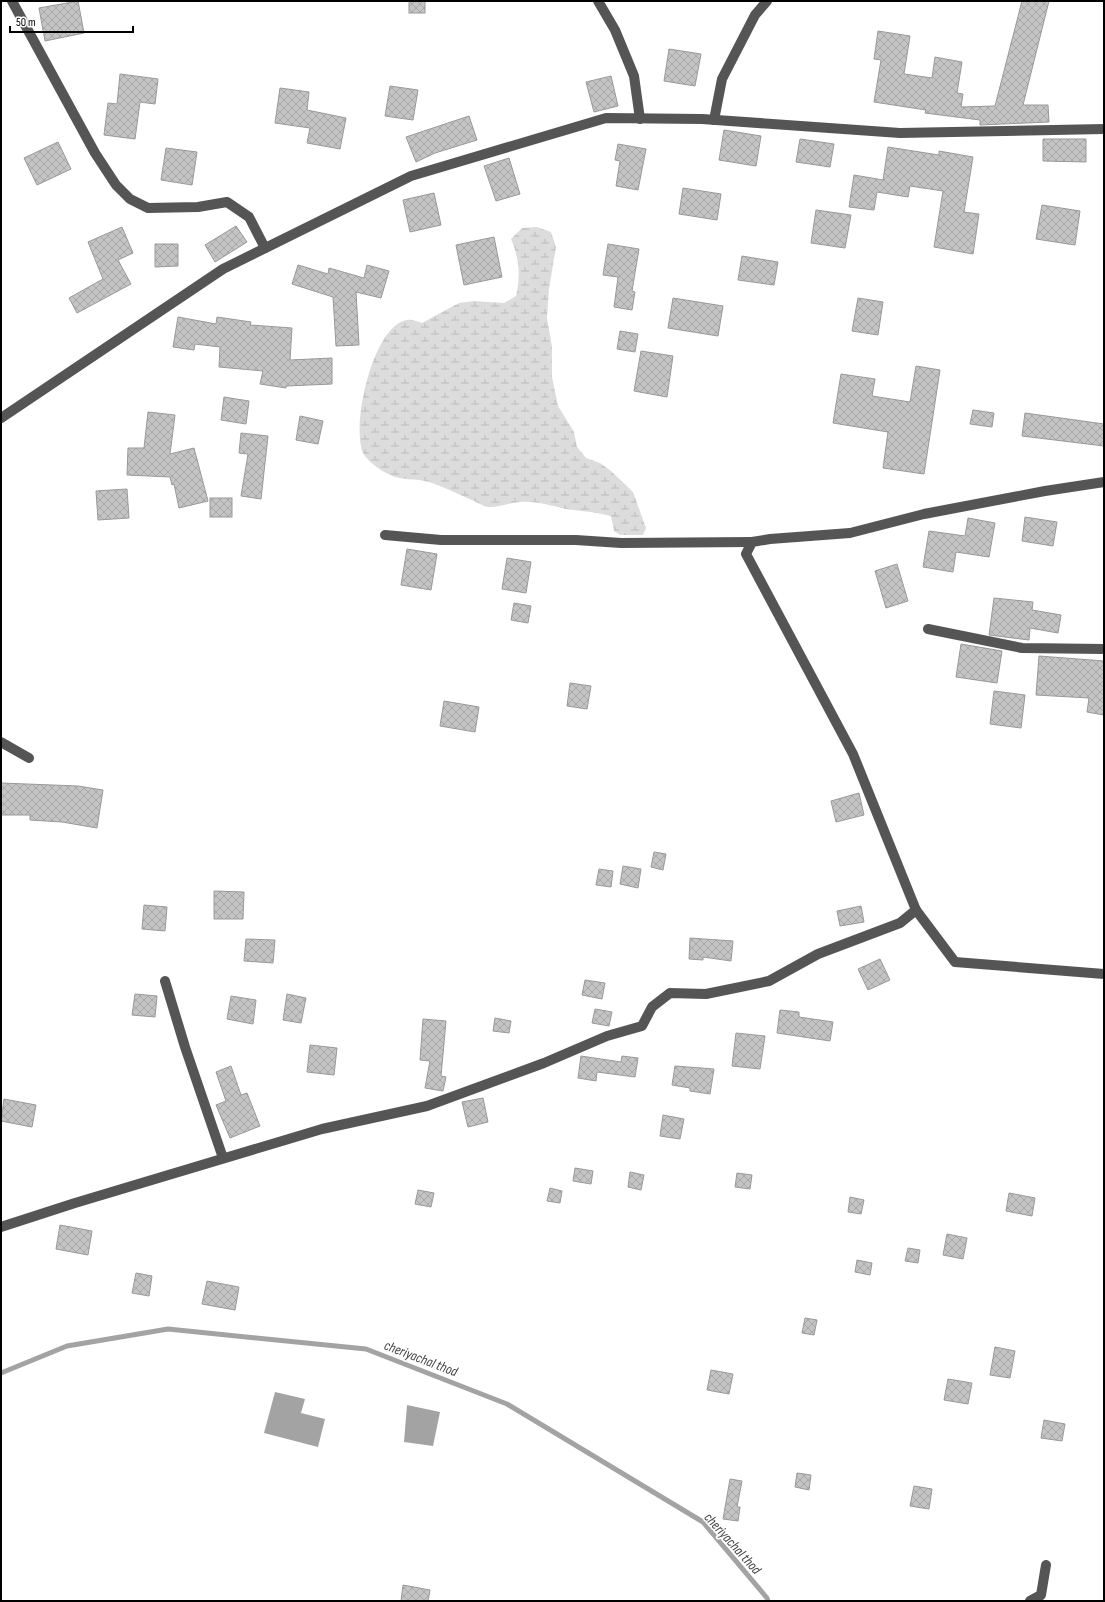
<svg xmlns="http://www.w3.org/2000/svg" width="1105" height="1602" font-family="'Sofia Sans Condensed',sans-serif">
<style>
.wetland{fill:url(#wetland-marsh)}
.water{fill:#a3a3a3}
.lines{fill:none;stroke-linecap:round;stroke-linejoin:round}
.stream{stroke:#a3a3a3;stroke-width:5}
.building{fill:url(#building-cross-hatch);stroke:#999}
.minor{stroke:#555;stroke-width:10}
.labels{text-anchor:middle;stroke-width:3.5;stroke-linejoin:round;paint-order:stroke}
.water-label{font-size:14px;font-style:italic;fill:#444;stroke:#fff}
</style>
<defs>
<pattern id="wetland-marsh" width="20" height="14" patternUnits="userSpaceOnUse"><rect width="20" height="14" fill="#dcdcdc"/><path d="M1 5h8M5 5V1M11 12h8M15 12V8" fill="none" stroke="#bbb"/></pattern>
<pattern id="building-cross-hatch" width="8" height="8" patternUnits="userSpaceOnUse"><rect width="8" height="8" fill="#c4c4c4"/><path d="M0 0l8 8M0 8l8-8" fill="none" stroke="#a7a7a7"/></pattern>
</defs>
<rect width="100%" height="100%" fill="#fff"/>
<!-- wetland -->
<path class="wetland" d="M 537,227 L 551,232 L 556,247 L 549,289 L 547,318 L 552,347 L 552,377 L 558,406 L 574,432 L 577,447 L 586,458 L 600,463 L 611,471 L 633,492 L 646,528 L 643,535 L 620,535 L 614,531 L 611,516 C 596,512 581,511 566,509 C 551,506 537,501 521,502 C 511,502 498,508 488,507 C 484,506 478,503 474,501 C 460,495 445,487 429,482 C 416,478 401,481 388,474 C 380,470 367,461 363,453 C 351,425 373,325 407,320 C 411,319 418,322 422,323 L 459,303 L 474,301 L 504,303 L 516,296 C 521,277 519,257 511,239 L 522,228 Z"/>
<!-- water -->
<g class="water">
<path d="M 275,1392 L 305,1399 L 301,1413 L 325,1419 L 318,1447 L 264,1433 Z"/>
<path d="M 407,1405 L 440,1412 L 433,1446 L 404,1442 Z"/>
</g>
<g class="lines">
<!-- stream -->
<path class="stream" d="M 1,1373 L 67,1346 L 168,1329 L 366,1349 L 507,1404 L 703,1522 L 767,1598 L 768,1601"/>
</g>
<!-- building -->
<g class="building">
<path d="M 78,1 L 84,33 L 45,41 L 39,8 Z"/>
<rect x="409" y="1" width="16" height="12"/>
<path d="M 1022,1 L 1049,1 L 1023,105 L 1048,105 L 1049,122 L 980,125 L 980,120 L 925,113 L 926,110 L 874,102 L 881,60 L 874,59 L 878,31 L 910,36 L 904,74 L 932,78 L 935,57 L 962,62 L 957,93 L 963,94 L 961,107 L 995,106 Z"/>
<path d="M 669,49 L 701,54 L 695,86 L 664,81 Z"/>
<path d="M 120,74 L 158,79 L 155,104 L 140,102 L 135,139 L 104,135 L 108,103 L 117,104 Z"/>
<path d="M 611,76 L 618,106 L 594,112 L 586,82 Z"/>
<path d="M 390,86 L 418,90 L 413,120 L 385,116 Z"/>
<path d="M 280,88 L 309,92 L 307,110 L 346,118 L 340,149 L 307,143 L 310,128 L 275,123 Z"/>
<path d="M 469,116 L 477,140 L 435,153 L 416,162 L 406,137 Z"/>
<path d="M 724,130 L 761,136 L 756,166 L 719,160 Z"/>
<path d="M 800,139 L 834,144 L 830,167 L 796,162 Z"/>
<path d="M 1043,139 L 1086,139 L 1086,162 L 1043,161 Z"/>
<path d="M 58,142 L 71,169 L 37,185 L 24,158 Z"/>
<path d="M 618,144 L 646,149 L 638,190 L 616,186 L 620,161 L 615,160 Z"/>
<path d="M 888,147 L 939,155 L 939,151 L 973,157 L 964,212 L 979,214 L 973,254 L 934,247 L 943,191 L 910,186 L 908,197 L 877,192 L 874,210 L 849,207 L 854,175 L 883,180 Z"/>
<path d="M 166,148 L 197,152 L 192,185 L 161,180 Z"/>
<path d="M 509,158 L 520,194 L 496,201 L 484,166 Z"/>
<path d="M 683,188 L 721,194 L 717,220 L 679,214 Z"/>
<path d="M 434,193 L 441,225 L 410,232 L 403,200 Z"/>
<path d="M 1042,205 L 1080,211 L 1075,245 L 1036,239 Z"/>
<path d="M 816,210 L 851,215 L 845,248 L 811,243 Z"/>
<path d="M 236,226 L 247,242 L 215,262 L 205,245 Z"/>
<path d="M 122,227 L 133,253 L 118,260 L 131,284 L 77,313 L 69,298 L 103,279 L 88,242 Z"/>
<path d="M 494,237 L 502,277 L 464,285 L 456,245 Z"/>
<path d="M 155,244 L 178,244 L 178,266 L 155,267 Z"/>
<path d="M 608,244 L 639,249 L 632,291 L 635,292 L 632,310 L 614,307 L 618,277 L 603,275 Z"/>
<path d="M 742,256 L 778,262 L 774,285 L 738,280 Z"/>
<path d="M 298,265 L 328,274 L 329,268 L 364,278 L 367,265 L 389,271 L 381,298 L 356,292 L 359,345 L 336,346 L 333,297 L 292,284 Z"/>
<path d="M 673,298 L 723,306 L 718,336 L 668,328 Z"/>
<path d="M 858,298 L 883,302 L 878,335 L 852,331 Z"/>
<path d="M 178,317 L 216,324 L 217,317 L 251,322 L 250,325 L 292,328 L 290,360 L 332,358 L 332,384 L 286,386 L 286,388 L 260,384 L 263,371 L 219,367 L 220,347 L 195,344 L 194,350 L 173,347 Z"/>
<path d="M 620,331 L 638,334 L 635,352 L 617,349 Z"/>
<path d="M 641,351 L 673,356 L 667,397 L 634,391 Z"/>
<path d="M 916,366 L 940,370 L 924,474 L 883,468 L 888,432 L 833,423 L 841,374 L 875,379 L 872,396 L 910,402 Z"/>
<path d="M 224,397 L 249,401 L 246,424 L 221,420 Z"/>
<path d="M 973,410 L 994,413 L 992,427 L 970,424 Z"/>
<path d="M 148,412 L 175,415 L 170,454 L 194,448 L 208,501 L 179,508 L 174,484 L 172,485 L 170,477 L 127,475 L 128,448 L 144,448 Z"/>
<path d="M 1025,413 L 1104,424 L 1104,446 L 1022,436 Z"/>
<path d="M 300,416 L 323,421 L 318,444 L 296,440 Z"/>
<path d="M 241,433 L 268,436 L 261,499 L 241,496 L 248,454 L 239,453 Z"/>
<path d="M 127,489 L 129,518 L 98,520 L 96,491 Z"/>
<rect x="210" y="498" width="22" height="19"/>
<path d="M 1025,517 L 1057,522 L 1053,546 L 1022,541 Z"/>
<path d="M 968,518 L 995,523 L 989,557 L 956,552 L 953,572 L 923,567 L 929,531 L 965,536 Z"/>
<path d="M 407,549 L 437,554 L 431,590 L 401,585 Z"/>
<path d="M 507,558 L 531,562 L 526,593 L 502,589 Z"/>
<path d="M 897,564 L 908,601 L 886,608 L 875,571 Z"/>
<path d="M 994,598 L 1033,602 L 1032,610 L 1061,615 L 1058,633 L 1030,628 L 1029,640 L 989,635 Z"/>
<path d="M 514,603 L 531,606 L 528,623 L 511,620 Z"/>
<path d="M 961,644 L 1002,651 L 997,683 L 956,677 Z"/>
<path d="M 1039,656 L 1104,661 L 1104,715 L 1087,712 L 1089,698 L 1036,695 Z"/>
<path d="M 570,683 L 591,686 L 587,709 L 567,706 Z"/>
<path d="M 994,691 L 1025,695 L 1021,728 L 990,724 Z"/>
<path d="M 444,701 L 479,707 L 475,732 L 440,726 Z"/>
<path d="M 1,783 L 78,786 L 103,790 L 97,828 L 62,822 L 30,820 L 30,815 L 1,815 Z"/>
<path d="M 859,793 L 864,815 L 836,822 L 831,801 Z"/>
<path d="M 654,852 L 666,854 L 663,870 L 651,867 Z"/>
<path d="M 623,866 L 641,869 L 638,888 L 620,884 Z"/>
<path d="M 599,869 L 613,871 L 611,887 L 596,885 Z"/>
<path d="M 214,891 L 244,892 L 243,919 L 214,919 Z"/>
<path d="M 144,905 L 167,907 L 165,931 L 142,929 Z"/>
<path d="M 861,906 L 864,922 L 840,926 L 837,911 Z"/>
<path d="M 690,938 L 733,941 L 731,961 L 703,957 L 703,960 L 689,959 Z"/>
<path d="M 246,939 L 275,940 L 273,963 L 244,961 Z"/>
<path d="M 880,959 L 890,980 L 868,990 L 858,969 Z"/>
<path d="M 585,980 L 605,983 L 602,999 L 582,995 Z"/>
<path d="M 135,994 L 157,996 L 155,1017 L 132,1015 Z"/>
<path d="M 287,994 L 306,998 L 301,1023 L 283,1020 Z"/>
<path d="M 231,996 L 256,1000 L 253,1024 L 227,1019 Z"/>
<path d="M 595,1009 L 612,1012 L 609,1026 L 592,1023 Z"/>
<path d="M 780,1010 L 799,1012 L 799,1017 L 833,1022 L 830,1041 L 777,1033 Z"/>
<path d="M 495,1018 L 511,1021 L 509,1033 L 493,1031 Z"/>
<path d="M 423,1019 L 446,1021 L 441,1076 L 446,1077 L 443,1091 L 425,1088 L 430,1061 L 420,1060 Z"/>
<path d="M 736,1033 L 765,1036 L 760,1069 L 732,1066 Z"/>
<path d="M 310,1045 L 337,1048 L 334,1075 L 307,1072 Z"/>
<path d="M 581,1056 L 621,1062 L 622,1056 L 638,1058 L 635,1077 L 597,1072 L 596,1081 L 578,1078 Z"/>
<path d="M 231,1066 L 241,1095 L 247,1093 L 260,1126 L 230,1138 L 216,1105 L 226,1101 L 216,1072 Z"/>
<path d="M 675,1066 L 714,1069 L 710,1094 L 690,1091 L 690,1088 L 672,1085 Z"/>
<path d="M 483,1098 L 488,1122 L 468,1127 L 462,1102 Z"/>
<path d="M 4,1099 L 36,1105 L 32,1127 L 1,1121 Z"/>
<path d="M 663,1115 L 684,1119 L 680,1139 L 660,1136 Z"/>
<path d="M 575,1168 L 593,1171 L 591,1184 L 573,1181 Z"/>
<path d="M 630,1172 L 644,1175 L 641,1190 L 628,1187 Z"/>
<path d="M 737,1173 L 752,1175 L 750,1189 L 735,1187 Z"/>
<path d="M 550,1188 L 562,1191 L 560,1203 L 547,1201 Z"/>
<path d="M 418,1190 L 434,1193 L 431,1207 L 415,1204 Z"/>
<path d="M 1009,1193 L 1035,1198 L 1032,1216 L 1006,1211 Z"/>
<path d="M 850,1197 L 864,1200 L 861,1214 L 848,1212 Z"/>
<path d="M 60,1225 L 92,1231 L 88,1255 L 56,1249 Z"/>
<path d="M 947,1234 L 967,1238 L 963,1259 L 943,1255 Z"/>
<path d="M 908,1248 L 920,1250 L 918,1263 L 905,1261 Z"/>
<path d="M 857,1260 L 872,1263 L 870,1275 L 855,1272 Z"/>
<path d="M 136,1273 L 152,1276 L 149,1296 L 132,1293 Z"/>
<path d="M 207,1281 L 239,1287 L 235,1310 L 202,1304 Z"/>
<path d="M 805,1318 L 817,1320 L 814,1335 L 802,1333 Z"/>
<path d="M 995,1347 L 1015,1351 L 1010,1378 L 990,1375 Z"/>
<path d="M 711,1370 L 733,1374 L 729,1394 L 707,1390 Z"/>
<path d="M 948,1379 L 972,1383 L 968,1404 L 944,1400 Z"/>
<path d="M 1044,1420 L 1065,1424 L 1062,1441 L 1041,1438 Z"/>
<path d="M 797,1473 L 811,1475 L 809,1490 L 795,1487 Z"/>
<path d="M 730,1479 L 742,1481 L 737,1507 L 740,1507 L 738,1521 L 723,1519 Z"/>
<path d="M 914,1486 L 932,1489 L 929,1509 L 910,1506 Z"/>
<path d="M 403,1585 L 430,1590 L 428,1601 L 401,1601 Z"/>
</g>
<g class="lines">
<!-- minor -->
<g class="minor">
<path d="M 12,1 L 95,153 L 116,185 L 130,199 L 148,208 L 198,207 L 227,202 L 249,217 L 265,248"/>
<path d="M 598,1 L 615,30 L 634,76 L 640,119"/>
<path d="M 714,120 L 722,79 L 755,15 L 767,1"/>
<path d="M 1,418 L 223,269 L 411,176 L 606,118 L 702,119 L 900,133 L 1104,129"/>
<path d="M 385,535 L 441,540 L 576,540 L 621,543 L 752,542"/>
<path d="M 928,629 L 1022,648 L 1104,649"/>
<path d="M 1,742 L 29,758"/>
<path d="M 916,910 L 853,754 L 746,554 L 752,542 L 770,539 L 850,533 L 924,514 L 1045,491 L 1104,482"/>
<path d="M 165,981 L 185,1047 L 223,1158"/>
<path d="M 1,1227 L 75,1203 L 322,1129 L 427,1106 L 544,1063 L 607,1036 L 642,1026 L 652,1007 L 670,993 L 706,994 L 769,981 L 818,954 L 900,923 L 916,910 L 955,962 L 1104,974"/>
<path d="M 1030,1601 L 1041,1595 L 1046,1565"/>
</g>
</g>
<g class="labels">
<!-- water labels -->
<g class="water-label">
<text transform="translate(421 1358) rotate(21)" y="5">cheriyachal thod</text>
<text transform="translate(733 1543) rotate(48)" y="5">cheriyachal thod</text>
</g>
</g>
<!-- border -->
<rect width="1105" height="1602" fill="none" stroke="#000000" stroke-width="4"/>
<!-- scale -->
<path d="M10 26v6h123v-6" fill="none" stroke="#000000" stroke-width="2"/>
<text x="16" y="26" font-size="12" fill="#000000" stroke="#ffffff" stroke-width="3" paint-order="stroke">50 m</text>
</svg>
